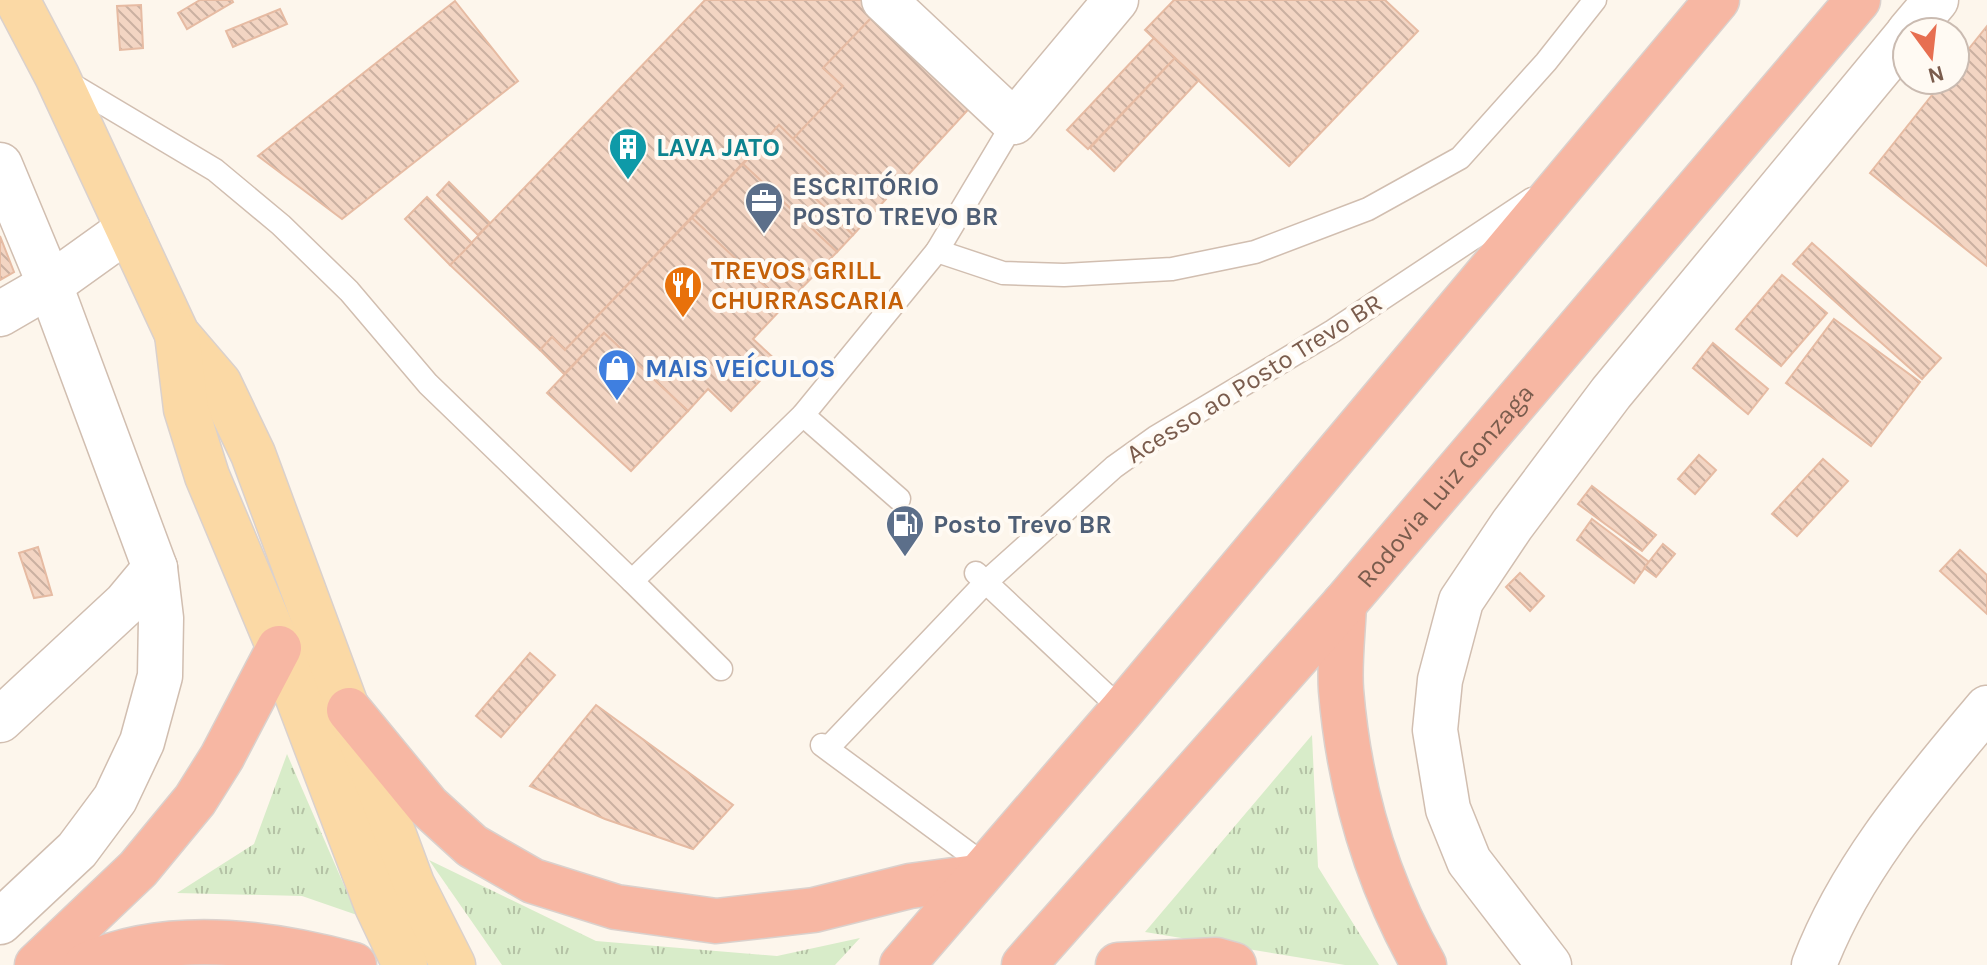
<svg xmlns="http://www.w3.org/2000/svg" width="1987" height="965" font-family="Karla,sans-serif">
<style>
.grass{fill:url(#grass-tufts)}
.building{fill:url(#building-back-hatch);stroke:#e6bba3;stroke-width:2}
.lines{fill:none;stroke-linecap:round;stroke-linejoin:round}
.lane-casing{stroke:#d1beb0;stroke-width:25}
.street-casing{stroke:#d1beb0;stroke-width:47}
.primary-casing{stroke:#dad1cd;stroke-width:47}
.highway-casing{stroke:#dad1cd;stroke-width:47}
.lane{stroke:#fff;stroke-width:22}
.street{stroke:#fff;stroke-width:44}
.primary{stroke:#fbd9a5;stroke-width:44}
.highway{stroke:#f7b7a3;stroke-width:44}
.labels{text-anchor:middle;stroke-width:8;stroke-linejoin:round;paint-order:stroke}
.culture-label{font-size:26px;font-weight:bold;fill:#0d838f;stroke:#fffaf3;text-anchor:start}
.service-label{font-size:26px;font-weight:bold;fill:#4e5e75;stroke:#fffaf3;text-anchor:start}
.food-label{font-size:26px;font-weight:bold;fill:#c56008;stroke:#fffaf3;text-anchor:start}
.shop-label{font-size:26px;font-weight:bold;fill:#366cbe;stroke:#fffaf3;text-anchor:start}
.street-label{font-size:26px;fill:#7a5c4d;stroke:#fffaf3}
</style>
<defs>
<pattern id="grass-tufts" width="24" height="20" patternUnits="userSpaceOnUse" patternTransform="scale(2)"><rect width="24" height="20" fill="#d8ecc9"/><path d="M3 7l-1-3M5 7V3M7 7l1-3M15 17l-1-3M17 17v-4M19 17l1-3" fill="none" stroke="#b4c2a5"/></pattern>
<pattern id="building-back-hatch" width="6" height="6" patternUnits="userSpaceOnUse" patternTransform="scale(2)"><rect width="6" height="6" fill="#f3d5c3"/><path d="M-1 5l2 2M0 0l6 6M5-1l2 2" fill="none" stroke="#cab0a1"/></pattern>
</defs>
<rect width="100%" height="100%" fill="#fdf6ec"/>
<!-- grass -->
<g class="grass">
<path d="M 1312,735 L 1318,867 L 1379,965 L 1345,965 L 1145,932 Z"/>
<path d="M 287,754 L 357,915 L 302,896 L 177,893 L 254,844 Z"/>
<path d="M 429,860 L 596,941 L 777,956 L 860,938 L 835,965 L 502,965 Z"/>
</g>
<!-- building -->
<g class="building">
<path d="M 200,0 L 232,0 L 233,2 L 187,29 L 178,13 Z"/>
<path d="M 705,0 L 861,0 L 876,13 L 823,68 L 843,86 L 793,139 L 779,125 L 565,350 L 552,337 L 540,350 L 450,265 Z"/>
<path d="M 1174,0 L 1385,0 L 1418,31 L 1289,166 L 1145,30 Z"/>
<path d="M 455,1 L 518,81 L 342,219 L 258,156 Z"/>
<path d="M 141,5 L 143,48 L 120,50 L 117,6 Z"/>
<path d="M 280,9 L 287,24 L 233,47 L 226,31 Z"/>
<path d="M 876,13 L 975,102 L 853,235 L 815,198 L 833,178 L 793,139 L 843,86 L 823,68 Z"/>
<path d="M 1987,26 L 1987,266 L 1870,173 L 1944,80 L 1955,80 L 1955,66 Z"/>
<path d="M 1154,38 L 1175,58 L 1088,149 L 1067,130 Z"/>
<path d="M 1175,58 L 1199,80 L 1114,171 L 1090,148 Z"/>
<path d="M 779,125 L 833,178 L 815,198 L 853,235 L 837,252 L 743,164 Z"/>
<path d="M 743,164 L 837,252 L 785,305 L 692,218 Z"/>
<path d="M 449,182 L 490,223 L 478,235 L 437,195 Z"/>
<path d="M 427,197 L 472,243 L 450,265 L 405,219 Z"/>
<path d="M 692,218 L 785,305 L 753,339 L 778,362 L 731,411 L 708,389 L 688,411 L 604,333 L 564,374 L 540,350 L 552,337 L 565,350 Z"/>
<path d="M 0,236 L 14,272 L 0,280 Z"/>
<path d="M 1812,243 L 1941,358 L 1922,379 L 1793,264 Z"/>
<path d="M 1782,275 L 1827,313 L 1781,366 L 1736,329 Z"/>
<path d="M 1834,319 L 1920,382 L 1871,446 L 1786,383 Z"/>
<path d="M 604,333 L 688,411 L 631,471 L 547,393 Z"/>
<path d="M 1713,343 L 1768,389 L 1748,414 L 1693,368 Z"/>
<path d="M 1699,455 L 1716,470 L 1695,494 L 1678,479 Z"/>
<path d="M 1823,459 L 1848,481 L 1797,536 L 1772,514 Z"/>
<path d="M 1592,486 L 1656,535 L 1642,551 L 1578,504 Z"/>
<path d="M 1592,519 L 1649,562 L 1634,583 L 1577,540 Z"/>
<path d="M 1663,544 L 1675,554 L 1656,577 L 1644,568 Z"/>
<path d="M 38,547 L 52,595 L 34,598 L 19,553 Z"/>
<path d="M 1960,550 L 1987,575 L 1987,614 L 1940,571 Z"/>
<path d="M 1520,573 L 1544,596 L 1530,611 L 1506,587 Z"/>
<path d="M 530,653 L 555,675 L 501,737 L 476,716 Z"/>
<path d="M 596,705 L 733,805 L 693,849 L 605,819 L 530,786 Z"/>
</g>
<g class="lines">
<defs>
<g id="lane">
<path d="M 64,80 L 215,170 L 281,225 L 349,291 L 428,384 L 632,581 L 803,415 L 937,251 L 1014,122"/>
<path d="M 937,251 L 1003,273 L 1064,275 L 1172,269 L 1255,252 L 1368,209 L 1460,158 L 1546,62 L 1595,0"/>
<path d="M 803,415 L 899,499"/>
<path d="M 976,573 L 1122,710"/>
<path d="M 632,581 L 721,669"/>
<path d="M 822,745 L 986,866"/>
<path d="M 828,748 L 986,582 L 1114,467 L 1156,437 L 1333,331 L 1532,199"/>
</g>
<g id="street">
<path d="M 884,0 L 1014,122 L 1116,0"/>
<path d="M 1909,32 L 1936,0"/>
<path d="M 0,165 L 50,285 L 155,568 L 161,618 L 160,676 L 142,742 L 115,799 L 77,850 L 0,922"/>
<path d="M 0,314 L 50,285 L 128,229"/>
<path d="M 0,720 L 125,604 L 155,568"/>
<path d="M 1549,965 L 1469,861 L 1448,809 L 1435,730 L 1440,680 L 1461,601 L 1512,525 L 1611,393 L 1907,35"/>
<path d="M 1814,965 C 1851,867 1921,787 1987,708"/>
</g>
<g id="primary">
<path d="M 17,0 L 57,76 L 177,334 L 219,383 L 253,454 L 412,884 L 453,965"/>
<path d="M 177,334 L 186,409 L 207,476 L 279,648 L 377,906 L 405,965"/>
</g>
<g id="highway">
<path d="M 1344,604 C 1343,632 1339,662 1341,690 C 1349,788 1376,880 1424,965"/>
<path d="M 349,710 L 428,806 L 472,846 L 533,881 L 616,907 L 716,921 L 814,910 L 910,886 L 976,877"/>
<path d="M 37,965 L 138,869 L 195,800 L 222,757 L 279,648"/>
<path d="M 86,965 C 169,928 270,942 354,965"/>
<path d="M 902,965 L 1122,710 L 1717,0"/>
<path id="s1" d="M 1024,965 L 1344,604 L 1858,0"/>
<path d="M 1118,965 L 1216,960 L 1234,965"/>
</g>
</defs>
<!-- lane casing -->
<use href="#lane" class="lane-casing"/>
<!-- street casing -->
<use href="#street" class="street-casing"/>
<!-- primary casing -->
<use href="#primary" class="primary-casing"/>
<!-- highway casing -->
<use href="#highway" class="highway-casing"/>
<!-- lane -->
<use href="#lane" class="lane"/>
<!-- street -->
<use href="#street" class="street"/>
<!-- primary -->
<use href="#primary" class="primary"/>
<!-- highway -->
<use href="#highway" class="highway"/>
</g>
<!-- icons -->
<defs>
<symbol id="building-pin" viewBox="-11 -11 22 30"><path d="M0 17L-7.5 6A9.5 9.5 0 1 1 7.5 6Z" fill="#0f9aa8" stroke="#fffaf3"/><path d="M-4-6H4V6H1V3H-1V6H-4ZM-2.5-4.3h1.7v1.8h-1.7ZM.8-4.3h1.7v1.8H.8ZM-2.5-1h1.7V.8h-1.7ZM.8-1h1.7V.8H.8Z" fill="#fff"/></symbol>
<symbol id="office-pin" viewBox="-11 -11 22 30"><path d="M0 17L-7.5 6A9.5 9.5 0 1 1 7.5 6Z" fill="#5c6f8a" stroke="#fffaf3"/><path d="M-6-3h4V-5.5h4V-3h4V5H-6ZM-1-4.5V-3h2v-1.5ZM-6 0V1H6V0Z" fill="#fff"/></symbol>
<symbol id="restaurant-pin" viewBox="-11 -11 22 30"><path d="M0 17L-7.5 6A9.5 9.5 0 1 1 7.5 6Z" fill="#e8710a" stroke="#fffaf3"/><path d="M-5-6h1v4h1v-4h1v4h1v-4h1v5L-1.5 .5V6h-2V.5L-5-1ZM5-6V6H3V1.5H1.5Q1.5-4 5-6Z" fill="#fff"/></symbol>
<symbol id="shop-pin" viewBox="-11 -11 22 30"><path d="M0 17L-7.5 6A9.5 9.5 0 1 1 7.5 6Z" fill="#3f7fe0" stroke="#fffaf3"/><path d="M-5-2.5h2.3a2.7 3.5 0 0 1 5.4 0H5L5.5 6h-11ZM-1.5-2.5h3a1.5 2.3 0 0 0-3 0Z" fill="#fff"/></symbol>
<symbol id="fuel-pin" viewBox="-11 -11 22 30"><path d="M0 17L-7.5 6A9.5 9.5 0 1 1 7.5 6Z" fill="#5c6f8a" stroke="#fffaf3"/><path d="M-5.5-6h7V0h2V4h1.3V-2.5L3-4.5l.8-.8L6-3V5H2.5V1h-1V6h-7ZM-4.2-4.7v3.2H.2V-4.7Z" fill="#fff"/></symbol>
</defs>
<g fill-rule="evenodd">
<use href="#building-pin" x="606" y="125" width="44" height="60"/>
<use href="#office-pin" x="742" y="179" width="44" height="60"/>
<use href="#restaurant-pin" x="661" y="263" width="44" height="60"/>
<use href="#shop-pin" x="595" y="346" width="44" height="60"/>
<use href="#fuel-pin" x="883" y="502" width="44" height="60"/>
</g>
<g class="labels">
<!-- culture labels -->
<g class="culture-label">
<text x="656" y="156">LAVA JATO</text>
</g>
<!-- service labels -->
<g class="service-label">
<text x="792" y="195">ESCRITÓRIO<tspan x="792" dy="30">POSTO TREVO BR</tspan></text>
<text x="933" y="533">Posto Trevo BR</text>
</g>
<!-- food labels -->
<g class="food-label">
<text x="711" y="279">TREVOS GRILL<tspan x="711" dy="30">CHURRASCARIA</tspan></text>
</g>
<!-- shop labels -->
<g class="shop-label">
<text x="645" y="377">MAIS VEÍCULOS</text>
</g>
<!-- street labels -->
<g class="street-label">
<text transform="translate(1254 378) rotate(-32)" y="9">Acesso ao Posto Trevo BR</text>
<text dy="9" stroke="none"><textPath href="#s1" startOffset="638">Rodovia Luiz Gonzaga</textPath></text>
</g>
</g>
<!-- north arrow -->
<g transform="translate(1931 56) rotate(165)"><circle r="38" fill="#fffaf3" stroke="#cabbb1" stroke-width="2"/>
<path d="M0-6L14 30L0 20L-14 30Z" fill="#e76f51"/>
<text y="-12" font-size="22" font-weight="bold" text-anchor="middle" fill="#7a5c4d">N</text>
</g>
</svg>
